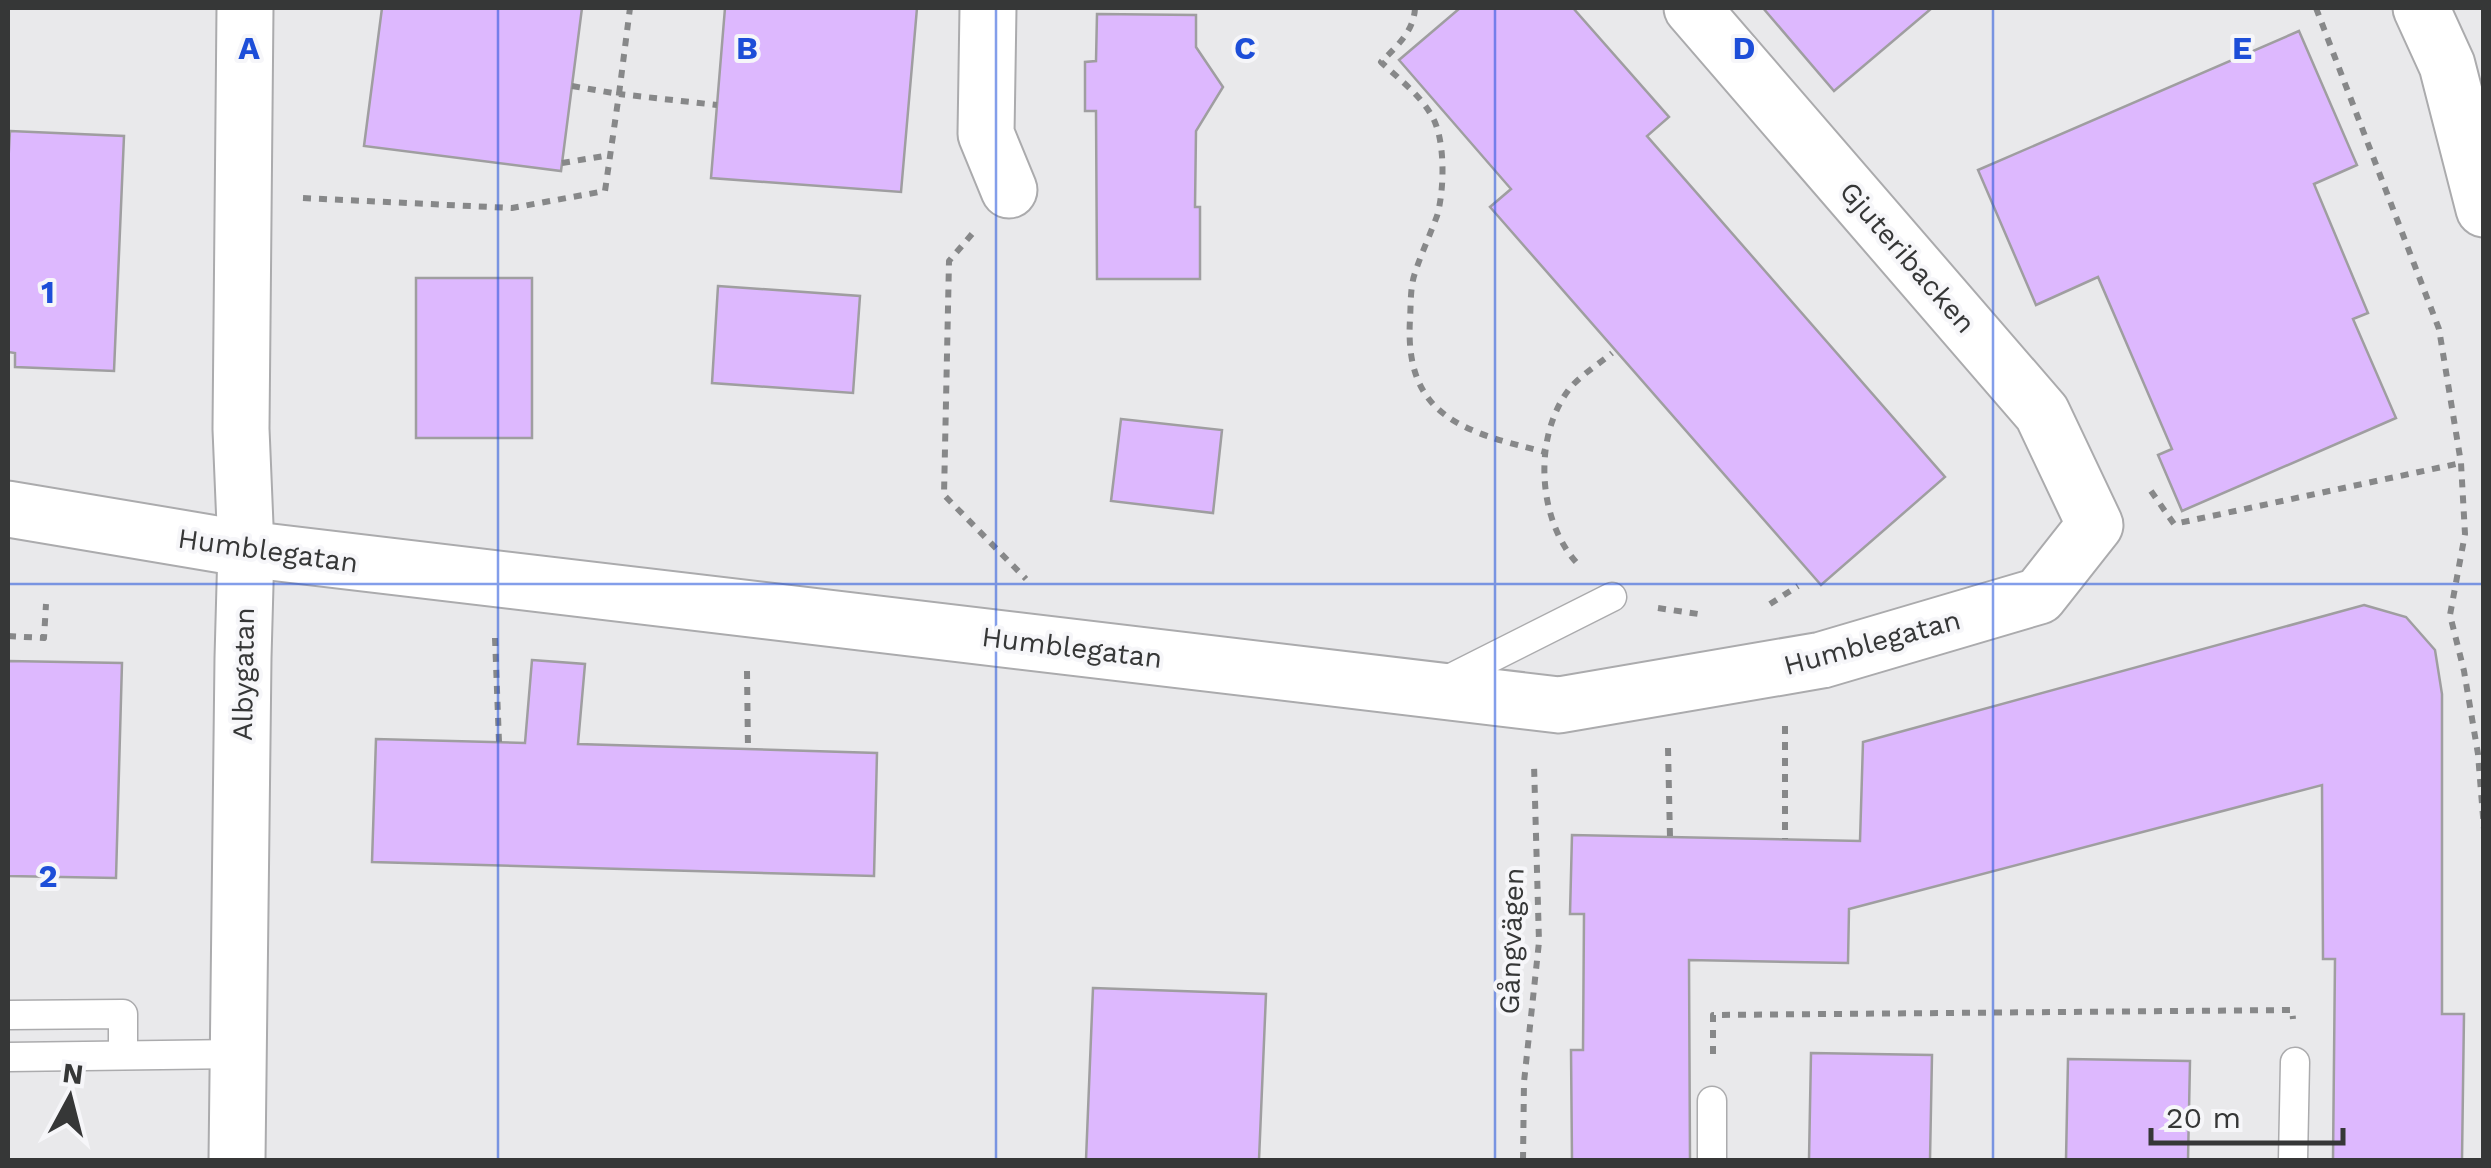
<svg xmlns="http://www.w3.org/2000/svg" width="2491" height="1168" font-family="'Work Sans',sans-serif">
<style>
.building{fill:#ddb8fe;stroke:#9f9ea0;stroke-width:2.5}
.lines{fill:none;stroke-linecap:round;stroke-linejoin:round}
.service-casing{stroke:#ababad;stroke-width:31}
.minor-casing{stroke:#ababad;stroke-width:59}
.tertiary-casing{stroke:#ababad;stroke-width:59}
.path{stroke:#878889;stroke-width:6;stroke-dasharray:8 8;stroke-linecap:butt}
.service{stroke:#fff;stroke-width:28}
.minor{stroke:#fff;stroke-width:55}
.tertiary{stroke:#fff;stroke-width:55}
.grid{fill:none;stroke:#1d4ed8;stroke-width:2.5;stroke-opacity:0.55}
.labels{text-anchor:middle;stroke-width:8;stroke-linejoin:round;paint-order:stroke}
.street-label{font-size:28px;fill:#363737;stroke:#f6f6f9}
.grid-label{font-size:32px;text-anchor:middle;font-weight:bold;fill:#1d4ed8;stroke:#f6f6f9;stroke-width:8;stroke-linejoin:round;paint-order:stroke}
</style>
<rect width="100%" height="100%" fill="#e9e9eb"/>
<!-- building -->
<g class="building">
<path d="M 382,8 L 582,8 L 561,171 L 364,146 Z"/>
<path d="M 725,8 L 917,8 L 901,192 L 711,178 Z"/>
<path d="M 1460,8 L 1573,8 L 1669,117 L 1647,136 L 1945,477 L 1821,585 L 1490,207 L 1511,189 L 1399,60 Z"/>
<path d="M 1763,8 L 1932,8 L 1834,91 Z"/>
<path d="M 1097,14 L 1196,15 L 1196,47 L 1223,87 L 1196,131 L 1195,207 L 1200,207 L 1200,279 L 1097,279 L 1096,111 L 1085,111 L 1085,62 L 1096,61 Z"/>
<path d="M 2299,31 L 2357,165 L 2314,184 L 2368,313 L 2353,319 L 2396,418 L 2182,511 L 2158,455 L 2172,449 L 2098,277 L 2036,305 L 1978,170 Z"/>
<path d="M 10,131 L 124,136 L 114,371 L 15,367 L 15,353 L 8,352 L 8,167 Z"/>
<rect x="416" y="278" width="116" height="160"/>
<path d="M 718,286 L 860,296 L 853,393 L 712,383 Z"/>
<path d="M 1121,419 L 1222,430 L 1213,513 L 1111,501 Z"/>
<path d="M 2364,605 L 2406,617 L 2435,650 L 2442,694 L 2442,1014 L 2464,1014 L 2462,1160 L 2333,1160 L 2335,959 L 2323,959 L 2322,785 L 1849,909 L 1848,963 L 1689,960 L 1690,1160 L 1572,1160 L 1571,1050 L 1583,1050 L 1584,914 L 1570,914 L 1572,835 L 1860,841 L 1863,742 Z"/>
<path d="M 532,660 L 585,664 L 578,744 L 877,753 L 874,876 L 372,862 L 376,739 L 525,743 Z"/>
<path d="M 8,661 L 122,663 L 116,878 L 8,876 Z"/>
<path d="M 1093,988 L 1266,994 L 1259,1160 L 1086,1160 Z"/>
<path d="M 1811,1053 L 1932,1055 L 1930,1160 L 1809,1160 Z"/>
<path d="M 2068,1059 L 2190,1061 L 2188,1160 L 2066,1160 Z"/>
</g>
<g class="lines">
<defs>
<g id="service">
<path d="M 1439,684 L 1612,597"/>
<path d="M 8,1015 L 123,1014 L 123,1055"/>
<path d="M 8,1057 L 238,1054"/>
<path d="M 1712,1160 L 1712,1101"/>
<path d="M 2293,1160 L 2295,1062"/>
</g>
<g id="minor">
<path d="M 988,8 L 986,134 L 1009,190"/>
<path d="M 8,509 L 246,549 L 1559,705 L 1822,660 L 2039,596 L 2095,525 L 2042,413 L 1692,8"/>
<path d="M 237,1160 L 243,658 L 246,549 L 241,429 L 245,8"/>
</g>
<path id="tertiary" d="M 2421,8 L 2447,65 L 2484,209"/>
</defs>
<!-- service casing -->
<use href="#service" class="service-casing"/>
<!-- minor casing -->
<use href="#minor" class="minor-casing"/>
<!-- tertiary casing -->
<use href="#tertiary" class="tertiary-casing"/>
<!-- path -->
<g class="path">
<path d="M 1415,8 C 1414,31 1397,46 1381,62 C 1400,80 1427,100 1436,125 C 1445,149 1444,192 1437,216 C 1430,235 1421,254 1415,273 C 1410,287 1411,304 1410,319 C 1404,417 1464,432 1545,452"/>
<path d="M 2316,8 L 2439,329 L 2461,463 L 2465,534 L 2450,615 L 2464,671 L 2478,754 L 2484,829"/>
<path d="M 572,86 L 619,94 L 630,8"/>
<path d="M 562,163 L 610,155"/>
<path d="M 303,198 L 512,208 L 605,191 L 619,94 L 717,105"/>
<path d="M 972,234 L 949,261 L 944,495 L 1026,579"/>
<path d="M 2151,491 L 2174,524 L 2461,463"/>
<path d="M 1576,562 C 1537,518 1533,435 1570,388 C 1581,375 1599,364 1612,353"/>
<path d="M 1770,604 L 1798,586"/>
<path d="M 1658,608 L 1705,615"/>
<path d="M 8,636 L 44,638 L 46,604"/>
<path d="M 495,638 L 499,742"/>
<path d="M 747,671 L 748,749"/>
<path d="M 1785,726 L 1785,839"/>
<path d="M 1668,748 L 1670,837"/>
<path d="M 1713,1054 L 1713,1015 L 2292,1010 L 2293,1019"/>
<path d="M 1523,1160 L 1524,1082 L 1539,942 L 1534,764"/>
</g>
<!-- service -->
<use href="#service" class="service"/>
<!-- minor -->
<use href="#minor" class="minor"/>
<!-- tertiary -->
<use href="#tertiary" class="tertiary"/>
</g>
<!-- grid -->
<path class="grid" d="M 498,8 L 498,1160M 996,8 L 996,1160M 1495,8 L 1495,1160M 1993,8 L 1993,1160M 8,584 L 2484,584"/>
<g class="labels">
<!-- street labels -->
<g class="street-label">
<text transform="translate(1908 257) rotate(49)" y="10">Gjuteribacken</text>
<text transform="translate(268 550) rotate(8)" y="10">Humblegatan</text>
<text transform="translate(1872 642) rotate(-15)" y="10">Humblegatan</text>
<text transform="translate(1072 647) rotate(7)" y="10">Humblegatan</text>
<text transform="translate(243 674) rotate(-89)" y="10">Albygatan</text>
<text transform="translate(1511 941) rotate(-88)" y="10">Gångvägen</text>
</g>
</g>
<g class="grid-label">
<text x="249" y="59">A</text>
<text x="747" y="59">B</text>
<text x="1245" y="59">C</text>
<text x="1744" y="59">D</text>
<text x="2242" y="59">E</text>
<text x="48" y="303">1</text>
<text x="48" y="887">2</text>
</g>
<!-- border -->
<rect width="2491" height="1168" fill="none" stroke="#363737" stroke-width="20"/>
<!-- north arrow -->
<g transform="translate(70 1098) rotate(7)" stroke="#f6f6f9" stroke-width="8" paint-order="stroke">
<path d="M0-8L18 38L0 25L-18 38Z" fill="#363737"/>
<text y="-15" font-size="28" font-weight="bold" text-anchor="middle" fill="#363737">N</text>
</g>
<!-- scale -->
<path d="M2151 1128v15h192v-15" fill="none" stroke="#363737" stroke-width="5"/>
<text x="2166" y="1128" font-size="30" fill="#363737" stroke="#f6f6f9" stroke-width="8" paint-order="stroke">20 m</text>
</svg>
